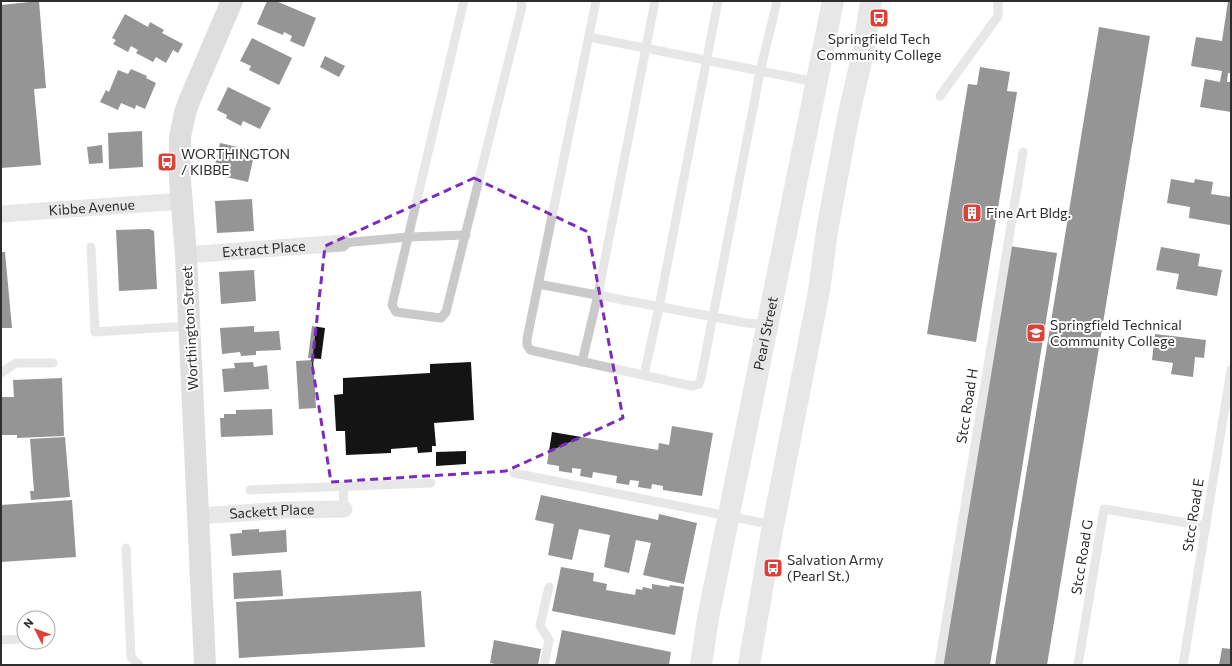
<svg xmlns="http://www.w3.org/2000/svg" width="1232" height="666" font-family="Commissioner,sans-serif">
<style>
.building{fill:#141414}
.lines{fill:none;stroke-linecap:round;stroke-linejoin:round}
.service{stroke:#cacaca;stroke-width:9}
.minor{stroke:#cacaca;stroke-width:17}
.tertiary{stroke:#cacaca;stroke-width:22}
.secondary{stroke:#b7b7b7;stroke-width:22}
.marked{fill:none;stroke:#7b2cbf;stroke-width:3;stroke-dasharray:8 5;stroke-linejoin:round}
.labels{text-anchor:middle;stroke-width:4;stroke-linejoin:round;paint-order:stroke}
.poi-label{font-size:14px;fill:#2d2d2d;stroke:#fff;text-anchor:start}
.street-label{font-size:14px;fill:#2d2d2d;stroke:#fff}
</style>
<rect width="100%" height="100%" fill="#fff"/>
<!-- building -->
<g class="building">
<path d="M 39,1 L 46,88 L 34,89 L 41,165 L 1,168 L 1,5 Z"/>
<path d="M 267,1 L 276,1 L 316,18 L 304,47 L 290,41 L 292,36 L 284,32 L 283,35 L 257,24 Z"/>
<path d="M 1228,1 L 1231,1 L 1231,73 L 1228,73 L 1227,82 L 1231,82 L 1231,112 L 1200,107 L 1205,79 L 1220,82 L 1222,71 L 1191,66 L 1196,37 L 1222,41 Z"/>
<path d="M 125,14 L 148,27 L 150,22 L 164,30 L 162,33 L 183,44 L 178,53 L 173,50 L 166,63 L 156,57 L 153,62 L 136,53 L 138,50 L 131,46 L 128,52 L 113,44 L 116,40 L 112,38 Z"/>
<path d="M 1099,27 L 1150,36 L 1047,665 L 995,665 Z"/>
<path d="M 252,38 L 292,58 L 279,85 L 249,70 L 251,66 L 240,61 Z"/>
<path d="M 325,56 L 345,66 L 339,77 L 320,67 Z"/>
<path d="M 980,67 L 1010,72 L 1007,91 L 1017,92 L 976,342 L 927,334 L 968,84 L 977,85 Z"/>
<path d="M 131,69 L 147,76 L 146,78 L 156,83 L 145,109 L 136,105 L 135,109 L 121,103 L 118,110 L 100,102 L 106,90 L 109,92 L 118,70 L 128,74 Z"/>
<path d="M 228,87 L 271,108 L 260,129 L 243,121 L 241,126 L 226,118 L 227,115 L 217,110 Z"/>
<path d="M 142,131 L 143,167 L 109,169 L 108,133 Z"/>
<path d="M 220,143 L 255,151 L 248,182 L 213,174 Z"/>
<path d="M 102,145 L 103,163 L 89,164 L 87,147 Z"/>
<path d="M 1171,179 L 1194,183 L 1195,179 L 1213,182 L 1211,194 L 1231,197 L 1230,225 L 1189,218 L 1190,207 L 1167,203 Z"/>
<path d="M 252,199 L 254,231 L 217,233 L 215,201 Z"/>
<path d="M 149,229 L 154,231 L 157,289 L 119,291 L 116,230 Z"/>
<path d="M 1009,246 L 1057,253 L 990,665 L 942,665 Z"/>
<path d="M 1161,247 L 1200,254 L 1198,266 L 1222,270 L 1217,296 L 1176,289 L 1179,274 L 1156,270 Z"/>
<path d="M 1,252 L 5,252 L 12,328 L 1,328 Z"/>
<path d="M 254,270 L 256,301 L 221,304 L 219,272 Z"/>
<path d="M 254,326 L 254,332 L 279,331 L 281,350 L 256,351 L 256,355 L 241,356 L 240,352 L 222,354 L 220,328 Z"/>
<path d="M 312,326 L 325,328 L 321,359 L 308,358 Z"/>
<path d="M 1155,334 L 1206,340 L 1204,358 L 1195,357 L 1193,377 L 1171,374 L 1173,363 L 1152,360 Z"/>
<path d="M 313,360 L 316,408 L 299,409 L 296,361 Z"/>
<path d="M 253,362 L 254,367 L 267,365 L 269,389 L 224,392 L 222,369 L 235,368 L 234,363 Z"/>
<path d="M 471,362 L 474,420 L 434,423 L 436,446 L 432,446 L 432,452 L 418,453 L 417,447 L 391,449 L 391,453 L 346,455 L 345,431 L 336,431 L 334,395 L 343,394 L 343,378 L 430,373 L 430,364 Z"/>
<path d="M 62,378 L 64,436 L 17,438 L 17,435 L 1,435 L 1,397 L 14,397 L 13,380 Z"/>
<path d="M 272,409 L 273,435 L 221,437 L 220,418 L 224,418 L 224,414 L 236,414 L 236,410 Z"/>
<path d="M 672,426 L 713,433 L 702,496 L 663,490 L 663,486 L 652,484 L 651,489 L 638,487 L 639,481 L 630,480 L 629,485 L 616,483 L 617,476 L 593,472 L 592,478 L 580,476 L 581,469 L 572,468 L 572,473 L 559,471 L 559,466 L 547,464 L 552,432 L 658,450 L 659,443 L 669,445 Z"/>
<path d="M 65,437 L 70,497 L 31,500 L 30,491 L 34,491 L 30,439 Z"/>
<path d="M 466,451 L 466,464 L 436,466 L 436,452 Z"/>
<path d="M 541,495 L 658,520 L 659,514 L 697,523 L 684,584 L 643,575 L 651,543 L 636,540 L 629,573 L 604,567 L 610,535 L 579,529 L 572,560 L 548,555 L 554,524 L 535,520 Z"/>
<path d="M 72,500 L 76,557 L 1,562 L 1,505 Z"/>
<path d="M 259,529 L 259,532 L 286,530 L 287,552 L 232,556 L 230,534 L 242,533 L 242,530 Z"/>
<path d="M 561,567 L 594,573 L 593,581 L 607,584 L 606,590 L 635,595 L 636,589 L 642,590 L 643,587 L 652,589 L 652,584 L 669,587 L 670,585 L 684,587 L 675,635 L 552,611 Z"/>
<path d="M 281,570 L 283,596 L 234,599 L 233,573 Z"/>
<path d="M 421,591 L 425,647 L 239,658 L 236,602 Z"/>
<path d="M 562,630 L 671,652 L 669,665 L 555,665 Z"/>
<path d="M 494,640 L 541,649 L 538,665 L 500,665 L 490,663 Z"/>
<path d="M 1222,648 L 1231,649 L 1231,665 L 1219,665 Z"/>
</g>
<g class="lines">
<!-- service -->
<g class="service">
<path d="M 464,1 L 392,305 L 396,312 L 441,318 L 446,312 L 522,7 L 521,1"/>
<path d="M 596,1 L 527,339 L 527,345 L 530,350 L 692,386 L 699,384 L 701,378 L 760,72 L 777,1"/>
<path d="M 589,37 L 816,82"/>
<path d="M 940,96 L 998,16 L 998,1"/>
<path d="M 342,243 L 409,237 L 466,235"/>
<path d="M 91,247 L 95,332 L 190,326"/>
<path d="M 538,284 L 746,323 L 768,325"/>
<path d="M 582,362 L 598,295 L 655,1"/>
<path d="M 1,373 L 16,363 L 53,363"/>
<path d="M 644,375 L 659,307 L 718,1"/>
<path d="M 514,473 L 773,525"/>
<path d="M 343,486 L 344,509"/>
<path d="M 250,490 L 431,483"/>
<path d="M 126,548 L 131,657 L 139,665"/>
<path d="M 1,640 L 18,639"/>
<path d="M 544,665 L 549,640 L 540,625 L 549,587"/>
<path d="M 939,665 L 1023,152"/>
<path d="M 1078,665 L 1104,509 L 1206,526"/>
<path d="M 1183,665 L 1231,370"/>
</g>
<!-- minor -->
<g class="minor">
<path id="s1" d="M 1,214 L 182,201"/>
<path id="s2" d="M 186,255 L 342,243"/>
<path id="s3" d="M 199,516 L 284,510 L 344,509"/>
</g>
<!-- tertiary -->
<g class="tertiary">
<path id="s4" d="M 701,665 L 708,618 L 833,1"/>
<path d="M 749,665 L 772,531 L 819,291 L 827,231 L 848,118 L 864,48 L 871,1"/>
</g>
<!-- secondary -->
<path class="secondary" d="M 205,665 L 186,255 L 180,180 L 180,137 L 185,113 L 190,99 L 232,1"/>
</g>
<!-- marked area -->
<path d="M0 0H1232V666H0ZM 474,178 L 588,232 L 623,418 L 506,471 L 331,482 L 312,364 L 325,246 Z" fill="#fff" fill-opacity=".55" fill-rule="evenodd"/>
<path class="marked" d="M 474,178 L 588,232 L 623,418 L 506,471 L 331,482 L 312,364 L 325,246 Z"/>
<!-- icons -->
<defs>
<symbol id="bus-square" viewBox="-11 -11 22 22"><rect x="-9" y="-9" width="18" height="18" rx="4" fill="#dd4037" stroke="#fff"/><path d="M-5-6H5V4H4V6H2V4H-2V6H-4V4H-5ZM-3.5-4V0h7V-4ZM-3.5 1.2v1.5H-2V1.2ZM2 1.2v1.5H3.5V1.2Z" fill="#fff"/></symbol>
<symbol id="building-square" viewBox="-11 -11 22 22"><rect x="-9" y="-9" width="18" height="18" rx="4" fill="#dd4037" stroke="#fff"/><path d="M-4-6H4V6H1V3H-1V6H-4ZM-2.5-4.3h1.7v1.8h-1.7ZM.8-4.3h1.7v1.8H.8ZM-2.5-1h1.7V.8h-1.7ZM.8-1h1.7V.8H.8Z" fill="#fff"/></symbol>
<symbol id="university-square" viewBox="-11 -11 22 22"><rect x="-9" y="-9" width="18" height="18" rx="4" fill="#dd4037" stroke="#fff"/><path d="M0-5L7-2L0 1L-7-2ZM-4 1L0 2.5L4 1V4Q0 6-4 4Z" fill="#fff"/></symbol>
</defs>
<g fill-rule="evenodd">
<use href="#bus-square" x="868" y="7" width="22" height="22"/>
<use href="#bus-square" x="156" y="151" width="22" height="22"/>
<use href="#building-square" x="961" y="202" width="22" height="22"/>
<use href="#university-square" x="1025" y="322" width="22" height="22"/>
<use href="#bus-square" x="762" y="557" width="22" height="22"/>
</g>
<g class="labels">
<!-- poi labels -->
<g class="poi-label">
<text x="879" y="44" text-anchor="middle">Springfield Tech<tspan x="879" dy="16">Community College</tspan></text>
<text x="181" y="159">WORTHINGTON<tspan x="181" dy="16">/ KIBBE</tspan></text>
<text x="986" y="218">Fine Art Bldg.</text>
<text x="1050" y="330">Springfield Technical<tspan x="1050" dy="16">Community College</tspan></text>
<text x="787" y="565">Salvation Army<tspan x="787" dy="16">(Pearl St.)</tspan></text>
</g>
<!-- street labels -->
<g class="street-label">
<text dy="5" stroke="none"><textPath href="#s1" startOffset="91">Kibbe Avenue</textPath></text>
<text dy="5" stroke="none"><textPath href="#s2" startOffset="78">Extract Place</textPath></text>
<text transform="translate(190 328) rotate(-93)" y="5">Worthington Street</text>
<text dy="5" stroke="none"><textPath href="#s4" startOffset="338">Pearl Street</textPath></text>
<text transform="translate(967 406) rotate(-81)" y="5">Stcc Road H</text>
<text dy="5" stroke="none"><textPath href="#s3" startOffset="73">Sackett Place</textPath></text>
<text transform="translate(1193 515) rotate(-81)" y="5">Stcc Road E</text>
<text transform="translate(1082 557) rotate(-81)" y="5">Stcc Road G</text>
</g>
</g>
<!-- border -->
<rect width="1232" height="666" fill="none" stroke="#2d2d2d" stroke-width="4"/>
<!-- north arrow -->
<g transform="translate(36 630) rotate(312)"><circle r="19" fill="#ffffff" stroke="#ababab"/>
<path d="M0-3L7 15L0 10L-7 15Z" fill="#dd4037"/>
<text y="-6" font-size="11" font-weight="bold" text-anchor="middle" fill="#2d2d2d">N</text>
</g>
</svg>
